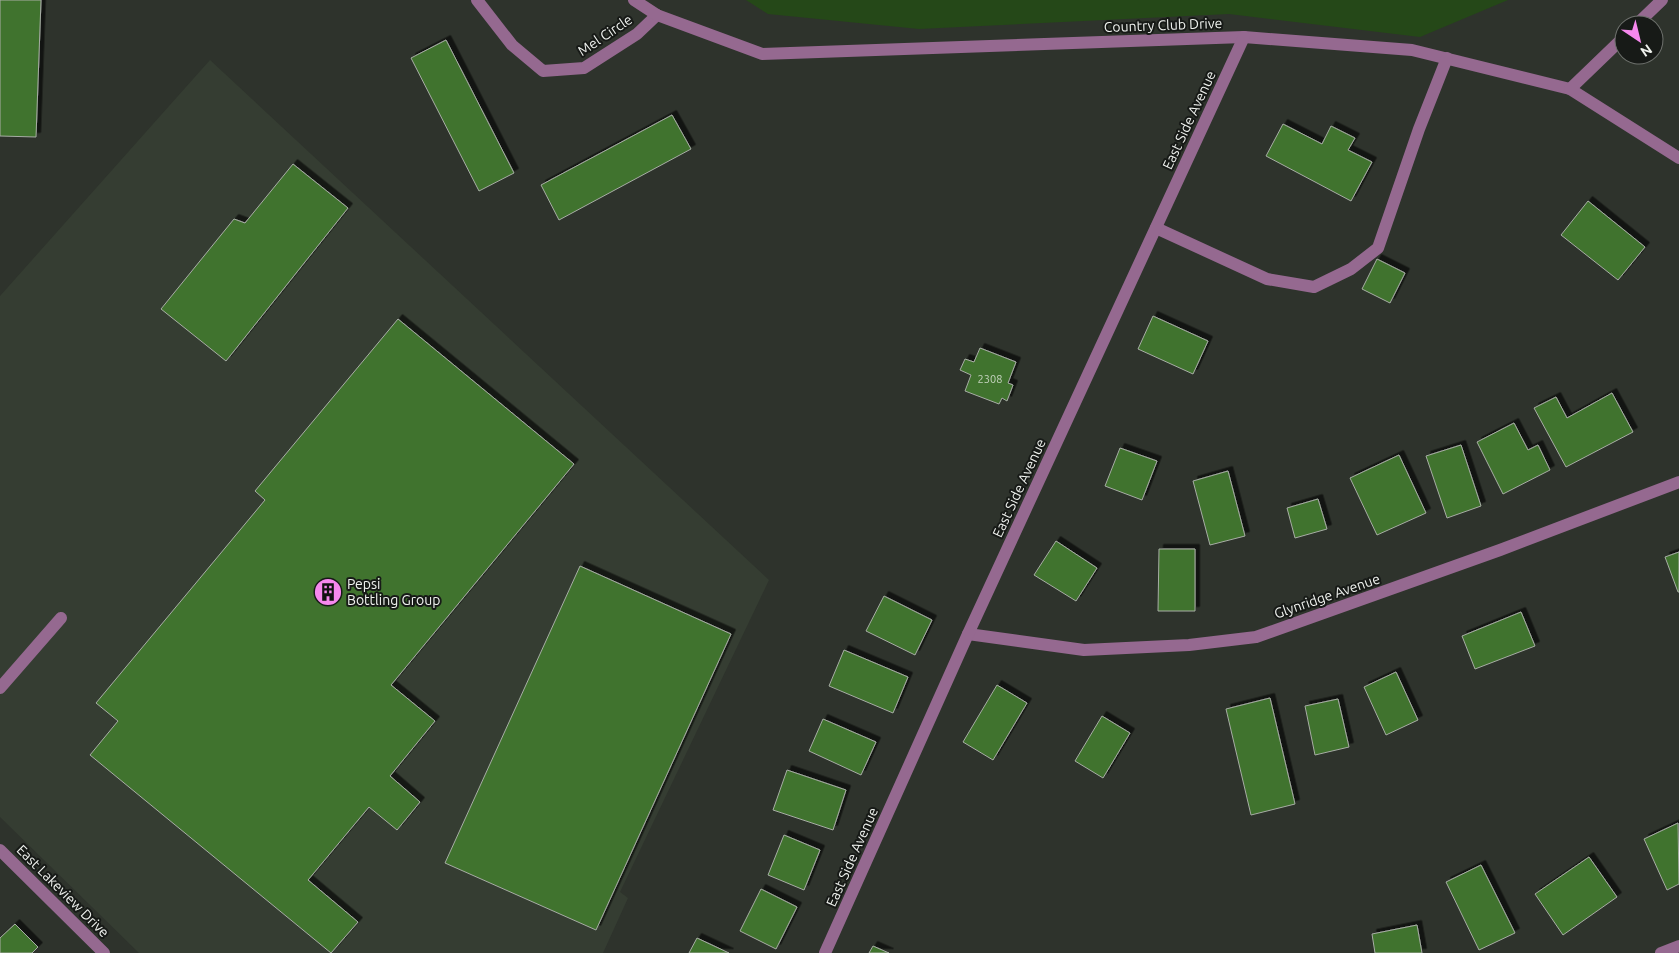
<svg xmlns="http://www.w3.org/2000/svg" width="1679" height="953" font-family="Ubuntu,sans-serif">
<style>
.built{fill:#353d32}
.green{fill:#254818}
.building{fill:#40732d;stroke:#a7ada5;filter:url(#shadow)}
.lines{fill:none;stroke-linecap:round;stroke-linejoin:round}
.minor{stroke:#956990;stroke-width:12}
.labels{text-anchor:middle;stroke-width:4;stroke-linejoin:round;paint-order:stroke}
.number-label{font-size:11px;fill:#c4d3be}
.street-label{font-size:14px;fill:#f0f3ef;stroke:#171a17}
.poi-label{font-size:14px;fill:#f0f3ef;stroke:#171a17;text-anchor:start}
</style>
<defs>
<filter id="shadow"><feDropShadow dx="4.5" dy="-4.5" stdDeviation="0" flood-color="#0009"/></filter>
</defs>
<rect width="100%" height="100%" fill="#2e332c"/>
<!-- built -->
<path class="built" d="M 210,60 L 769,580 L 620,892 L 628,898 L 603,953 L 139,953 L 0,817 L 0,296 Z"/>
<!-- green -->
<path class="green" d="M 746,0 L 1508,0 L 1420,37 L 1229,14 L 919,29 L 768,14 Z"/>
<!-- building -->
<g class="building">
<path d="M 0,0 L 41,0 L 36,137 L 0,136 Z"/>
<path d="M 446,40 L 514,173 L 479,191 L 411,58 Z"/>
<path d="M 672,115 L 691,149 L 559,220 L 541,185 Z"/>
<path d="M 1283,124 L 1322,144 L 1331,126 L 1355,138 L 1348,150 L 1372,162 L 1351,201 L 1266,156 Z"/>
<path d="M 293,164 L 348,208 L 226,361 L 161,309 L 234,219 L 245,223 Z"/>
<path d="M 1588,201 L 1645,247 L 1618,280 L 1561,235 Z"/>
<path d="M 1377,259 L 1405,273 L 1390,303 L 1362,289 Z"/>
<path d="M 1153,316 L 1208,341 L 1193,374 L 1138,349 Z"/>
<path d="M 398,319 L 574,464 L 391,685 L 435,721 L 390,776 L 420,802 L 397,830 L 369,807 L 308,880 L 358,922 L 331,953 L 90,755 L 118,721 L 96,703 L 265,500 L 255,491 Z"/>
<path d="M 980,348 L 1016,362 L 1008,383 L 1013,385 L 1007,401 L 1002,398 L 999,404 L 965,391 L 971,375 L 960,370 L 965,359 L 974,362 Z"/>
<path d="M 1612,393 L 1633,432 L 1566,467 L 1534,408 L 1556,397 L 1567,418 Z"/>
<path d="M 1514,423 L 1528,450 L 1538,445 L 1550,470 L 1503,494 L 1477,442 Z"/>
<path d="M 1461,445 L 1481,506 L 1447,518 L 1426,456 Z"/>
<path d="M 1120,448 L 1157,461 L 1142,500 L 1105,486 Z"/>
<path d="M 1399,455 L 1426,513 L 1377,535 L 1350,478 Z"/>
<path d="M 1228,471 L 1245,536 L 1210,545 L 1193,481 Z"/>
<path d="M 1318,499 L 1327,529 L 1295,538 L 1287,508 Z"/>
<path d="M 1056,541 L 1097,568 L 1076,601 L 1034,575 Z"/>
<path d="M 1159,549 L 1195,549 L 1195,611 L 1158,611 Z"/>
<path d="M 1679,552 L 1679,592 L 1678,592 L 1665,557 Z"/>
<path d="M 580,566 L 731,634 L 596,930 L 445,863 Z"/>
<path d="M 884,596 L 932,620 L 915,655 L 866,631 Z"/>
<path d="M 1521,612 L 1535,646 L 1475,669 L 1462,636 Z"/>
<path d="M 844,650 L 908,677 L 893,713 L 829,686 Z"/>
<path d="M 1396,672 L 1418,720 L 1386,735 L 1364,687 Z"/>
<path d="M 997,685 L 1027,703 L 993,760 L 963,742 Z"/>
<path d="M 1270,698 L 1295,804 L 1251,815 L 1226,709 Z"/>
<path d="M 1338,699 L 1349,747 L 1315,755 L 1305,706 Z"/>
<path d="M 1102,716 L 1130,733 L 1103,778 L 1075,761 Z"/>
<path d="M 823,719 L 876,742 L 861,775 L 809,751 Z"/>
<path d="M 787,770 L 846,790 L 833,830 L 773,810 Z"/>
<path d="M 1678,823 L 1679,884 L 1667,890 L 1644,839 Z"/>
<path d="M 784,835 L 820,850 L 804,890 L 768,875 Z"/>
<path d="M 1589,857 L 1617,897 L 1563,935 L 1535,894 Z"/>
<path d="M 1481,865 L 1515,933 L 1479,950 L 1446,882 Z"/>
<path d="M 761,889 L 797,907 L 776,949 L 740,931 Z"/>
<path d="M 15,924 L 38,947 L 32,953 L 0,953 L 0,938 Z"/>
<path d="M 1417,925 L 1422,953 L 1375,953 L 1372,934 Z"/>
<path d="M 697,938 L 729,953 L 689,953 Z"/>
<path d="M 873,946 L 889,953 L 869,953 Z"/>
</g>
<g class="lines">
<!-- minor -->
<g class="minor">
<path d="M 477,0 L 512,45 L 543,71 L 584,68 L 637,34 L 657,15"/>
<path d="M 634,0 L 657,15 L 762,54 L 1244,37 L 1412,50 L 1570,89 L 1679,158"/>
<path d="M 1636,25 L 1662,0"/>
<path d="M 1570,89 L 1624,37"/>
<path d="M 1156,228 L 1267,279 L 1314,287 L 1351,269 L 1378,248 L 1419,129 L 1447,58"/>
<path d="M 968,634 L 1084,650 L 1189,645 L 1256,637 L 1500,550 L 1679,482"/>
<path d="M 0,688 L 61,618"/>
<path d="M 0,850 L 104,953"/>
<path d="M 825,953 L 968,634 L 1244,37"/>
<path d="M 1661,953 L 1679,946"/>
</g>
</g>
<!-- icons -->
<defs>
<symbol id="building-disc" viewBox="-11 -11 22 22"><circle r="9.5" fill="#f688ed" stroke="#171a17"/><path d="M-4-6H4V6H1V3H-1V6H-4ZM-2.5-4.3h1.7v1.8h-1.7ZM.8-4.3h1.7v1.8H.8ZM-2.5-1h1.7V.8h-1.7ZM.8-1h1.7V.8H.8Z" fill="#111"/></symbol>
</defs>
<g fill-rule="evenodd">
<use href="#building-disc" x="312" y="576" width="32" height="32"/>
</g>
<g class="labels">
<!-- number labels -->
<g class="number-label">
<text x="990" y="383">2308</text>
</g>
<!-- street labels -->
<g class="street-label">
<text transform="translate(1163 25) rotate(-2)" y="5">Country Club Drive</text>
<text transform="translate(605 35) rotate(-34)" y="5">Mel Circle</text>
<text transform="translate(1189 120) rotate(-65)" y="5">East Side Avenue</text>
<text transform="translate(1019 488) rotate(-65)" y="5">East Side Avenue</text>
<text transform="translate(1327 596) rotate(-19)" y="5">Glynridge Avenue</text>
<text transform="translate(852 857) rotate(-66)" y="5">East Side Avenue</text>
<text transform="translate(63 891) rotate(45)" y="5">East Lakeview Drive</text>
</g>
<!-- poi labels -->
<g class="poi-label">
<text x="347" y="589">Pepsi<tspan x="347" dy="16">Bottling Group</tspan></text>
</g>
</g>
<!-- north arrow -->
<g transform="translate(1639 40) rotate(145)"><circle r="24" fill="#171a17" stroke="#6e716d"/>
<path d="M0-4L9 19L0 12L-9 19Z" fill="#f688ed"/>
<text y="-8" font-size="14" font-weight="bold" text-anchor="middle" fill="#f0f3ef">N</text>
</g>
</svg>
